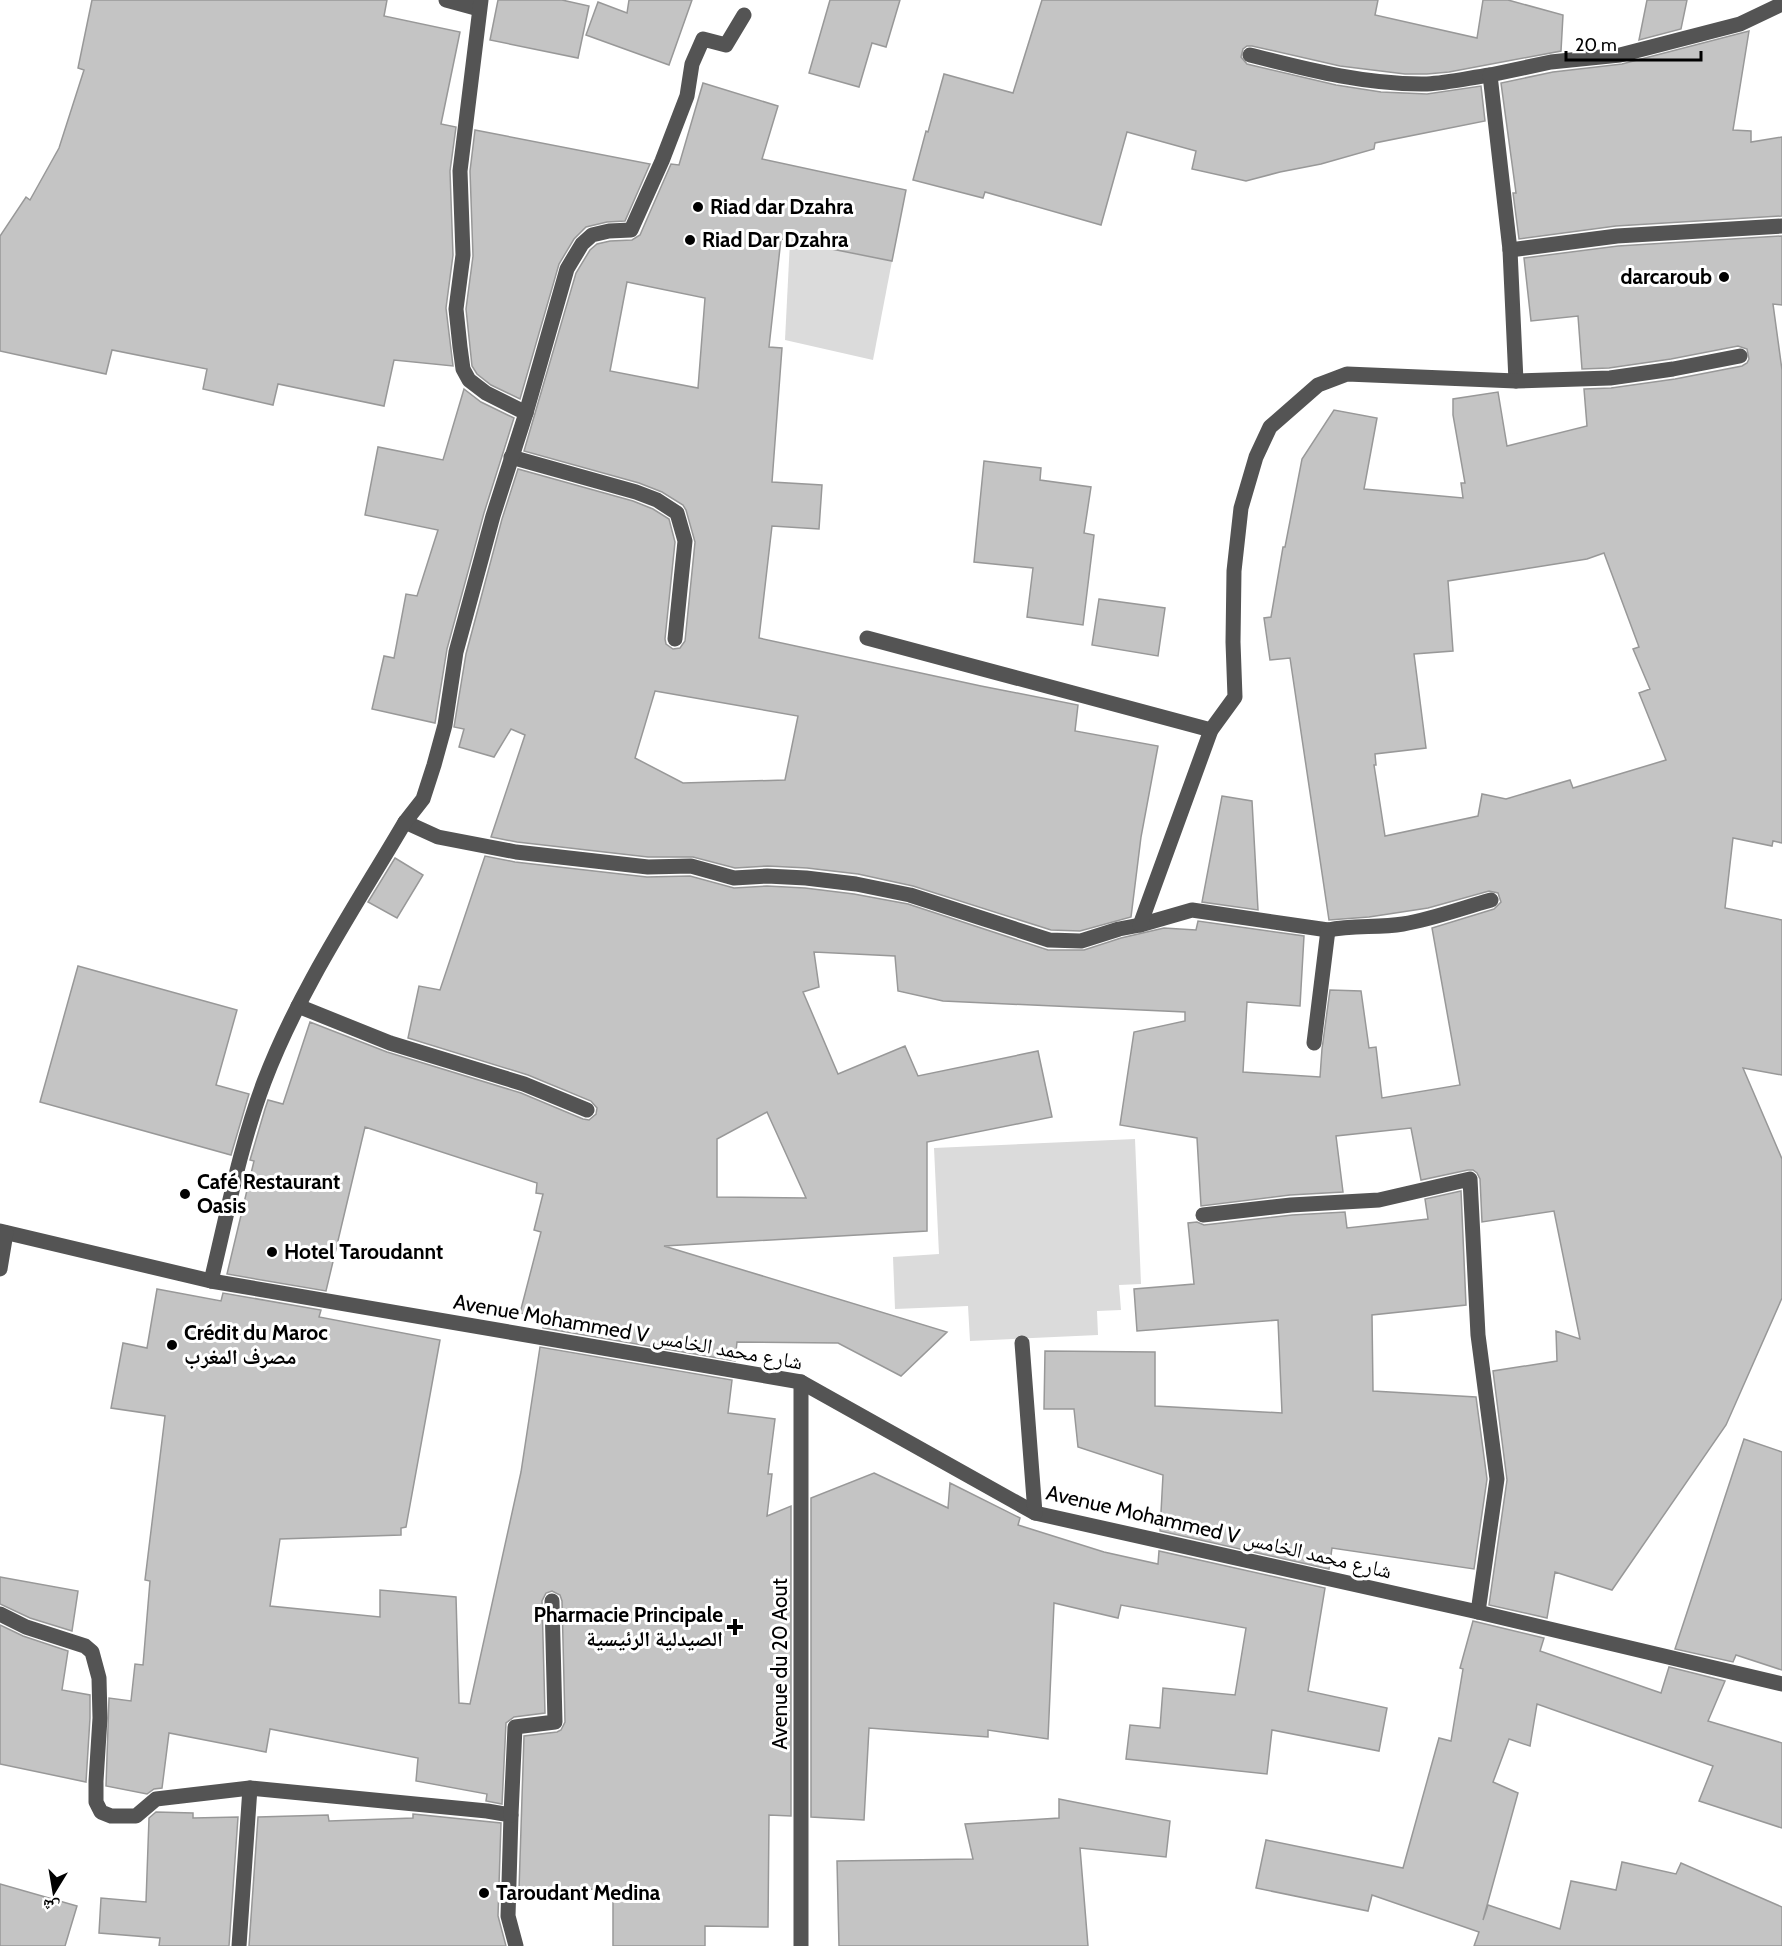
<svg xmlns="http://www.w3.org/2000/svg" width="1782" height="1946" font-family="Cabin,'Noto Naskh Arabic',sans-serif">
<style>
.green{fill:#dbdbdb}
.building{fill:#c4c4c4;stroke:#989898;stroke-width:1.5;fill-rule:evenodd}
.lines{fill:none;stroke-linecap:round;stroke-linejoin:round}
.minor{stroke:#545454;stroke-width:15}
.poi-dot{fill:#000;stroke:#fff;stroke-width:2}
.labels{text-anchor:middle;stroke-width:6;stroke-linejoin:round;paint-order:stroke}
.poi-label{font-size:21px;font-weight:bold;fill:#000;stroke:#fff;text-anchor:start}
.street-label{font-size:21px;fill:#000;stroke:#fff}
</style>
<rect width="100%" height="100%" fill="#fff"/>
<!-- green -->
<g class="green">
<path d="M 790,241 L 892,261 L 873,360 L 785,340 Z"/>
<path d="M 1135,1139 L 1141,1284 L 1119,1285 L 1121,1310 L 1097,1311 L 1098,1335 L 970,1341 L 968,1306 L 895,1309 L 893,1257 L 939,1254 L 934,1148 Z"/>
</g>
<!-- building -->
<g class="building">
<path d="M 92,0 L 387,0 L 384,16 L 460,32 L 441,124 L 456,127 L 450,171 L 453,255 L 446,308 L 453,366 L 394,360 L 384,406 L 278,384 L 273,405 L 203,389 L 207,369 L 112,350 L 106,374 L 0,351 L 0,236 L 26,197 L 30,200 L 59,148 L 84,70 L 78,68 Z"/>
<path d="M 498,0 L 562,0 L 589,6 L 578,58 L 490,40 Z"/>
<path d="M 629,0 L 692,0 L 669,65 L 586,35 L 598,2 L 627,13 Z"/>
<path d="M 830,0 L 900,0 L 886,47 L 872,43 L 859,87 L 809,73 Z"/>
<path d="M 1042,0 L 1378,0 L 1375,15 L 1477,38 L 1483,0 L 1508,0 L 1563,15 L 1561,51 L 1449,72 L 1427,74 L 1405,74 L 1340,66 L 1252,46 L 1247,46 L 1243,49 L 1241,57 L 1247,64 L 1336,85 L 1381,92 L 1427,94 L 1481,86 L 1485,121 L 1375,143 L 1374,149 L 1321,164 L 1280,172 L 1246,181 L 1192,169 L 1196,151 L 1127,132 L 1101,225 L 985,192 L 983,198 L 913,180 L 926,131 L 928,132 L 944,74 L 1013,93 Z"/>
<path d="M 1647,0 L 1687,0 L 1681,29 L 1639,40 Z"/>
<path d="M 1749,31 L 1733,130 L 1751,131 L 1751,142 L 1782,137 L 1782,216 L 1616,226 L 1519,239 L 1513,193 L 1516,193 L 1501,83 L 1553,72 L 1622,64 Z"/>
<path d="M 703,83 L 778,106 L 762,159 L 906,190 L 892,261 L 781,239 L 769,347 L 782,348 L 772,482 L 822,485 L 819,529 L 772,526 L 759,638 L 981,686 L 1078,705 L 1075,731 L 1158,746 L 1141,837 L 1131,917 L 1080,931 L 1051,930 L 913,886 L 858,874 L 807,868 L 768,866 L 735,868 L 693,857 L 648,857 L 517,842 L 491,837 L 525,735 L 511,729 L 494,757 L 459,747 L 464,729 L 454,727 L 466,654 L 502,519 L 518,469 L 633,501 L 653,509 L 669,519 L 675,542 L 665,639 L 666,644 L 673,649 L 680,648 L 685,641 L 695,542 L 686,510 L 683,505 L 662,492 L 639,483 L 524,451 L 576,273 L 590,250 L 597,244 L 610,241 L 632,240 L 640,235 L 671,164 L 679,165 ZM 627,282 L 705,298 L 698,388 L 610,371 ZM 655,691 L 798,716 L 785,780 L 683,783 L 635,758 Z"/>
<path d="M 475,130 L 650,164 L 625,221 L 607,222 L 586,227 L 574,239 L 559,264 L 520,399 L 491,385 L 477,374 L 472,366 L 466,309 L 473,256 L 470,171 Z"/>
<path d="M 1782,236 L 1782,305 L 1773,304 L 1782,370 L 1782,843 L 1773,841 L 1772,846 L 1733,838 L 1725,908 L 1782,920 L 1782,1075 L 1743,1068 L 1782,1159 L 1782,1298 L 1726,1425 L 1612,1590 L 1555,1572 L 1547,1618 L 1489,1605 L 1507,1480 L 1493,1371 L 1557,1361 L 1556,1331 L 1580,1339 L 1554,1211 L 1482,1222 L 1480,1179 L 1477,1173 L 1473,1170 L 1468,1170 L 1421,1180 L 1411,1128 L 1336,1136 L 1343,1192 L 1290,1195 L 1201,1206 L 1197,1138 L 1120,1125 L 1134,1032 L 1185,1021 L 1185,1012 L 943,1001 L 898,991 L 895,956 L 814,952 L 819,987 L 803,992 L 838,1074 L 905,1046 L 918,1076 L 1038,1051 L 1052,1117 L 927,1142 L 927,1231 L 664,1246 L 947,1332 L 901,1376 L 838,1343 L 737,1342 L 735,1361 L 543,1328 L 544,1318 L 520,1313 L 541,1232 L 534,1230 L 543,1194 L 536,1193 L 537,1183 L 365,1127 L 326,1291 L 227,1274 L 254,1161 L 250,1160 L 265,1109 L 268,1100 L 283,1104 L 310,1022 L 387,1052 L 521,1093 L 583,1119 L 589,1120 L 596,1114 L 597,1108 L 591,1101 L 528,1075 L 408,1038 L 419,986 L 440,990 L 485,856 L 515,862 L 647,877 L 690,876 L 734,888 L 767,886 L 805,888 L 854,894 L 908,904 L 1048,950 L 1084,950 L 1121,938 L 1164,928 L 1196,930 L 1198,921 L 1304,936 L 1300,1006 L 1247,1002 L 1243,1072 L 1320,1077 L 1322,1049 L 1330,990 L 1361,991 L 1369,1048 L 1376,1047 L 1382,1098 L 1460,1085 L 1432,928 L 1494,909 L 1501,902 L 1498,893 L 1489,891 L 1428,908 L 1369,917 L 1329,920 L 1290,658 L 1270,660 L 1264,618 L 1271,617 L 1283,547 L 1285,547 L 1302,459 L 1334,410 L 1377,418 L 1364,489 L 1463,498 L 1461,483 L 1465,483 L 1453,415 L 1453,399 L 1498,392 L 1507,446 L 1587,426 L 1584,389 L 1611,388 L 1675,379 L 1742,366 L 1747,363 L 1749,359 L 1747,349 L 1738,346 L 1671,359 L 1609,368 L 1582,369 L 1578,316 L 1531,321 L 1524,258 L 1618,246 ZM 1604,553 L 1639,647 L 1633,649 L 1650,689 L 1639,693 L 1666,760 L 1573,788 L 1570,780 L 1506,799 L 1482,794 L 1478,816 L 1385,836 L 1374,765 L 1376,765 L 1375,754 L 1426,748 L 1414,654 L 1453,651 L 1448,581 L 1587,559 ZM 767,1112 L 806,1198 L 717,1197 L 717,1139 Z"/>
<path d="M 464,389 L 481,402 L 514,418 L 484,513 L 447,649 L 435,723 L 372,709 L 384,656 L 394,658 L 406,594 L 417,596 L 438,530 L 365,515 L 378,447 L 443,460 Z"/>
<path d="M 984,461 L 1041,468 L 1040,480 L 1091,487 L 1084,533 L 1094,535 L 1083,625 L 1027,617 L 1033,568 L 974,562 Z"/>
<path d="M 1099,599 L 1165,608 L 1158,656 L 1092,645 Z"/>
<path d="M 1222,796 L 1252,801 L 1258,910 L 1202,902 Z"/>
<path d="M 395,858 L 423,875 L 397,918 L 368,902 Z"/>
<path d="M 78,966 L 237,1010 L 216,1085 L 249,1094 L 231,1155 L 40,1102 Z"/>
<path d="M 1461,1191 L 1466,1305 L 1372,1315 L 1373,1391 L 1476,1397 L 1487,1479 L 1474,1569 L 1332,1548 L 1329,1569 L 1160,1531 L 1163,1475 L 1078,1447 L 1074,1409 L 1044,1409 L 1045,1351 L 1155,1352 L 1155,1406 L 1282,1413 L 1278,1320 L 1137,1331 L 1134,1289 L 1194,1284 L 1188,1223 L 1197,1222 L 1204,1225 L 1292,1215 L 1345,1212 L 1347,1228 L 1428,1219 L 1425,1199 Z"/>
<path d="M 157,1289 L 221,1301 L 223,1293 L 321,1310 L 319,1317 L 440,1340 L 406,1527 L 401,1528 L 401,1535 L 280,1539 L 270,1606 L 380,1617 L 380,1590 L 456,1597 L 459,1703 L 470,1704 L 521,1472 L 540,1347 L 732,1380 L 728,1413 L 775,1419 L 768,1474 L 772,1474 L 767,1516 L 791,1506 L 791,1816 L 769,1815 L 768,1927 L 705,1926 L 705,1946 L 613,1946 L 613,1889 L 519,1890 L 524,1736 L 557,1732 L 561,1730 L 565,1722 L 562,1601 L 560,1595 L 552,1591 L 546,1593 L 542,1601 L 545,1713 L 514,1717 L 506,1723 L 502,1804 L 486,1801 L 487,1794 L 416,1781 L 418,1758 L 270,1729 L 266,1752 L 169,1733 L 162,1788 L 154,1789 L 147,1794 L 106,1786 L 109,1698 L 131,1701 L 135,1664 L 143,1665 L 150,1581 L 145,1580 L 165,1416 L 111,1408 L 123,1343 L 147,1348 Z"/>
<path d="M 1744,1439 L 1782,1452 L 1782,1670 L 1736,1655 L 1733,1662 L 1675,1649 Z"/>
<path d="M 874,1473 L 948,1508 L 950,1483 L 1020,1518 L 1018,1525 L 1104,1552 L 1158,1564 L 1159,1551 L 1325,1588 L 1308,1691 L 1387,1708 L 1379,1751 L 1272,1730 L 1267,1774 L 1126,1759 L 1130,1725 L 1160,1728 L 1163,1688 L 1235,1695 L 1246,1628 L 1121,1605 L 1118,1618 L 1054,1603 L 1048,1739 L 988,1730 L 988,1737 L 869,1728 L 864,1820 L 811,1817 L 811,1498 Z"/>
<path d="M 0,1577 L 78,1591 L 72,1631 L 30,1618 L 0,1604 Z"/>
<path d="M 1473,1621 L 1544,1638 L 1540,1651 L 1661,1693 L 1669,1667 L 1725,1681 L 1708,1721 L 1782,1743 L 1782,1828 L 1699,1801 L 1713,1766 L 1537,1704 L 1530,1746 L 1509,1739 L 1493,1782 L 1518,1793 L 1483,1920 L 1488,1905 L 1560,1929 L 1571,1881 L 1616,1890 L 1622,1862 L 1676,1874 L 1681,1863 L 1782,1907 L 1782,1946 L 1474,1946 L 1479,1932 L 1372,1895 L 1368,1911 L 1256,1888 L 1266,1840 L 1403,1868 L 1439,1738 L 1451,1741 L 1463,1669 L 1460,1668 Z"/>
<path d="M 0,1625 L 23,1636 L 68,1651 L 62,1690 L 90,1695 L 90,1718 L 86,1782 L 0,1764 Z"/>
<path d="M 1059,1799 L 1170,1821 L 1166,1857 L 1080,1848 L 1088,1946 L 839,1946 L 837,1861 L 973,1859 L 965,1824 L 1059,1818 Z"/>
<path d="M 156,1812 L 193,1813 L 193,1818 L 238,1817 L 229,1946 L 159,1946 L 160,1938 L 99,1933 L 101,1898 L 146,1902 L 149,1818 Z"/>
<path d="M 413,1814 L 501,1823 L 498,1916 L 506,1946 L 249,1946 L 258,1817 L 328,1815 L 329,1821 L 413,1818 Z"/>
<path d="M 0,1884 L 77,1906 L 65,1946 L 0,1946 Z"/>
</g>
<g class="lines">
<!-- minor -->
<g class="minor">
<path d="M 446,0 L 479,9"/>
<path d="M 481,0 L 460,171 L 463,255 L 456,309 L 460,347 L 463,369 L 469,380 L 486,393 L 526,413"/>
<path d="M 1250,55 C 1309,70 1366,85 1427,84 C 1447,83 1469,78 1490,75"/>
<path d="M 1510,250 L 1617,236 L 1782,226"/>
<path d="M 1516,381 L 1510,250 L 1490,75 L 1551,62 L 1620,55 L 1740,24 L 1782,4"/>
<path d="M 511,457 L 636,492 L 657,500 L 677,513 L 685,541 L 675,639"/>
<path d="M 867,638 L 1211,730"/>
<path d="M 405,822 L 438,837 L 516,852 L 648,867 L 691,866 L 734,878 L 767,876 L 806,878 L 856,884 L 910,895 L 1049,940 L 1081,941 L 1119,929 L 1140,925 L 1192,910 L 1328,930 C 1353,925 1378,928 1403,924 C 1433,919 1462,908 1491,900"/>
<path d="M 1140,925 L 1211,730 L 1235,697 L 1233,642 L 1234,571 L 1241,508 L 1256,457 L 1270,427 L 1318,385 L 1347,374 L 1516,381 L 1610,378 L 1673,369 L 1740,356"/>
<path d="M 298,1006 L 390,1043 L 524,1084 L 587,1110"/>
<path d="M 1314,1043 L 1328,930"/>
<path d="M 1203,1215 L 1291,1205 L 1379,1200 L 1470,1179 L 1478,1335 L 1497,1479 L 1478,1612"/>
<path d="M 0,1231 L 211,1281 L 801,1382 L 1035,1513 L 1478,1612 L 1782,1684"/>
<path d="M 0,1269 L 6,1233"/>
<path d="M 211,1281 C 227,1215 240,1146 264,1082 C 299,990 355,907 405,822 L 423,799 L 434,765 L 445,725 L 456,652 L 493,516 L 526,413 L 567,269 L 582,244 L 592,235 L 609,231 L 631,230 L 662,161 L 687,96 L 692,64 L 703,39 L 726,45 L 744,15"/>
<path d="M 1022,1343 L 1035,1513"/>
<path d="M 0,1614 L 26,1627 L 85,1646 L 92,1652 L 99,1678 L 100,1718 L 96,1781 L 96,1802 L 101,1812 L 111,1816 L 136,1816 L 156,1799 L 250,1788 L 487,1811 L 511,1815 L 508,1916 L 516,1946"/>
<path d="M 511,1815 L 515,1727 L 555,1722 L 552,1601"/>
<path d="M 239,1946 L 250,1788"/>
<path d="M 801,1946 L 801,1382"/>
</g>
</g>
<!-- markers -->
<g class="poi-dot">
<circle cx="698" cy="207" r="6"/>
<circle cx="690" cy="240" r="6"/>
<circle cx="1724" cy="277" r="6"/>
<circle cx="185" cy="1194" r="6"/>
<circle cx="272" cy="1252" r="6"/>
<circle cx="172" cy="1345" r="6"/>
<path d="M732 1618h6v6h6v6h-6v6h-6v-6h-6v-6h6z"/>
<circle cx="484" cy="1893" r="6"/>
</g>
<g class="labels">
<!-- poi labels -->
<g class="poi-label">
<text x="710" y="214">Riad dar Dzahra</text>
<text x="702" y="247">Riad Dar Dzahra</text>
<text x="1712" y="284" text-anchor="end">darcaroub</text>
<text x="197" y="1189">Café Restaurant<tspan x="197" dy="24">Oasis</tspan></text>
<text x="284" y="1259">Hotel Taroudannt</text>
<text x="184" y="1340">Crédit du Maroc<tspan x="184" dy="24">مصرف المغرب</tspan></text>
<text x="723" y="1622" text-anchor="end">Pharmacie Principale<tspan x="723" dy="24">الصيدلية الرئيسية</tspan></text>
<text x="496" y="1900">Taroudant Medina</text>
</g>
<!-- street labels -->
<g class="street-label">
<text transform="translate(628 1332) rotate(10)" y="7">Avenue Mohammed V شارع محمد الخامس</text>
<text transform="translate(1219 1532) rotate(13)" y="7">Avenue Mohammed V شارع محمد الخامس</text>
<text transform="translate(780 1664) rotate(-90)" y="7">Avenue du 20 Aout</text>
</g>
</g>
<!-- north arrow -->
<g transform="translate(54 1892) rotate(191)" stroke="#ffffff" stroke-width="4.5" paint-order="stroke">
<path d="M0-4.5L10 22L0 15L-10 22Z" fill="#000000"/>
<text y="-9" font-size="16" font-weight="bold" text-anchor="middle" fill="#000000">ش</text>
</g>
<!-- scale -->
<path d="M1566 51v9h135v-9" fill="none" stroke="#000000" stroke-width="3"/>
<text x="1575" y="51" font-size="18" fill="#000000" stroke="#ffffff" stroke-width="4.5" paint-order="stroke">20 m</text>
</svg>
